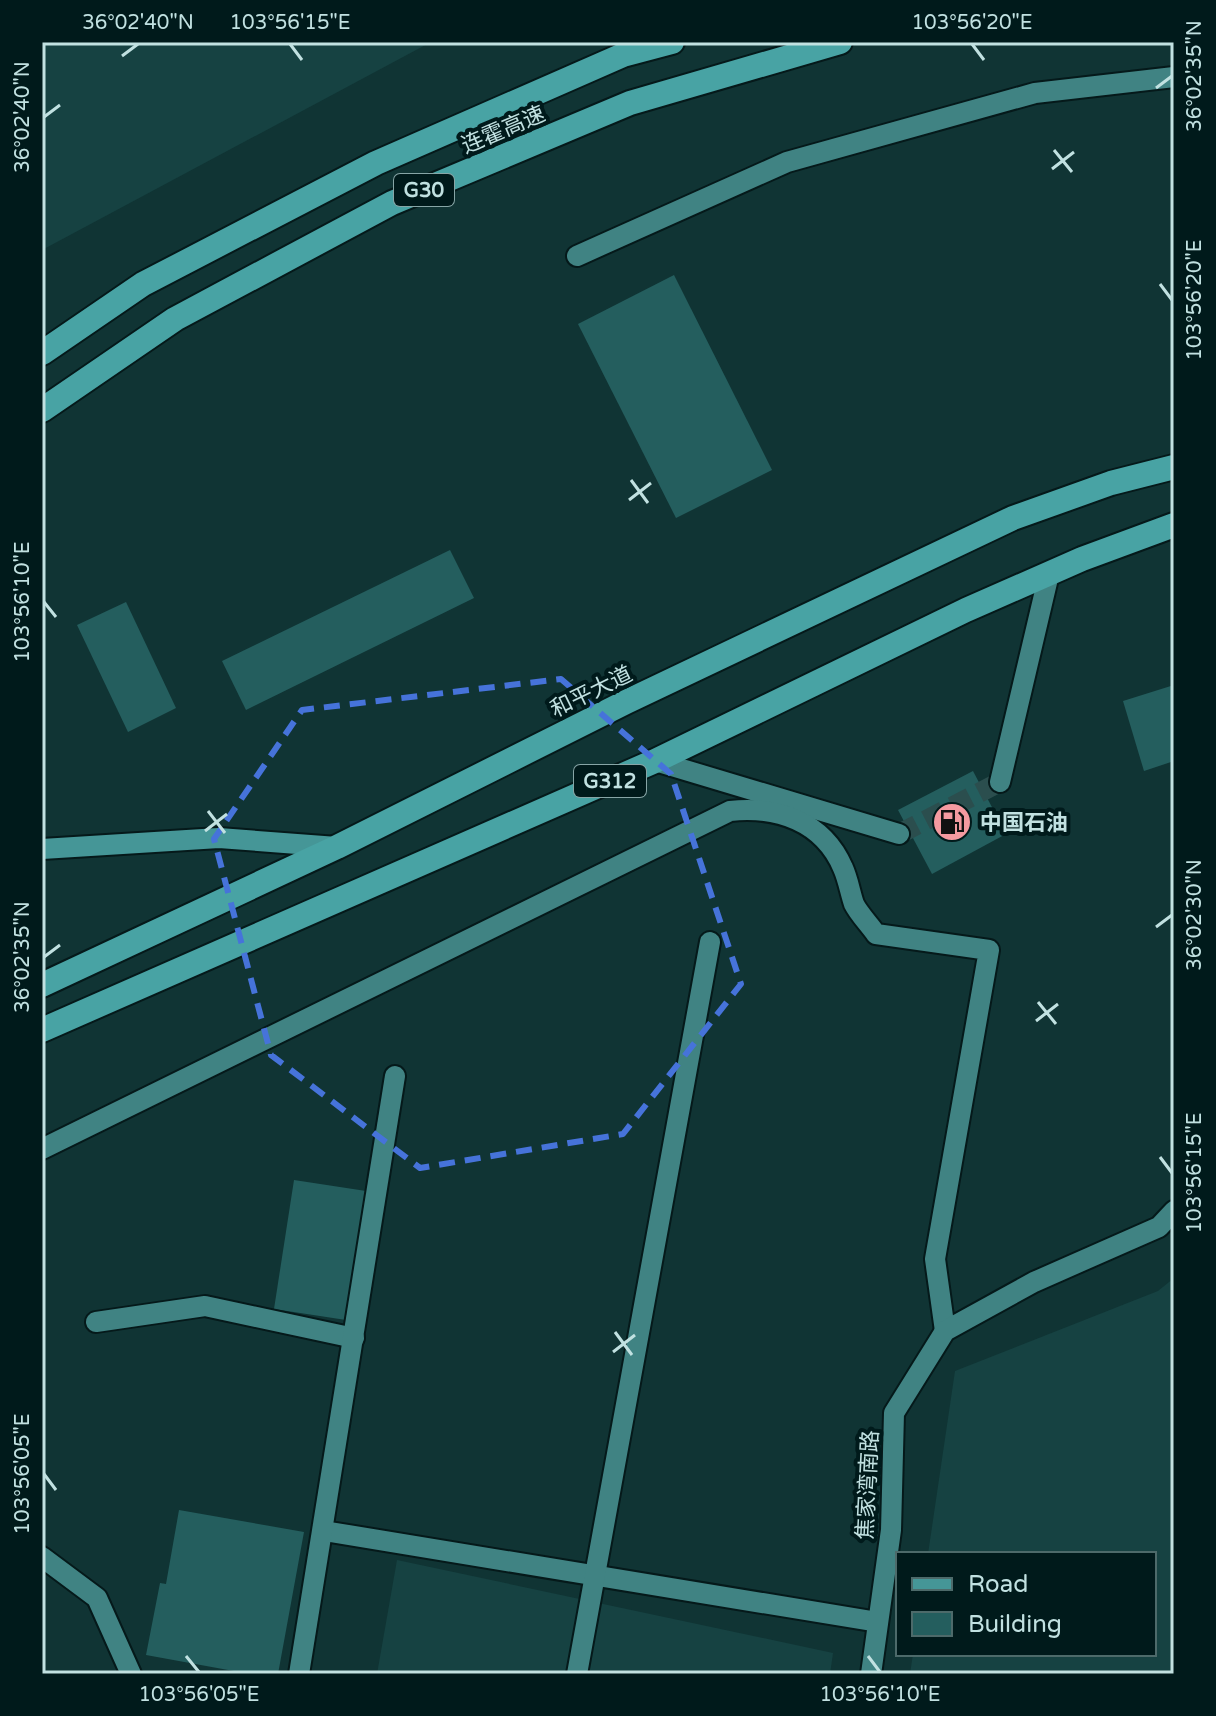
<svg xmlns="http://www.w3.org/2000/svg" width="1216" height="1716" font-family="'Varela Round','Noto Sans SC',sans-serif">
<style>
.built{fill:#164242}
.building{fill:#245e5e}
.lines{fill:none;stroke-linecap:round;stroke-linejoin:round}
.minor-tunnel{stroke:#2b4e4e;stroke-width:20;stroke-dasharray:20 10;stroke-linecap:butt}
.minor-casing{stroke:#05191a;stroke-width:24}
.major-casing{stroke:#05191a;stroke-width:24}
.highway-casing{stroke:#05191a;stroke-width:28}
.minor{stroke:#408383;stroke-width:20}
.major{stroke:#459697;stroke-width:20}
.highway{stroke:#48a3a4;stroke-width:24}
.marked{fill:none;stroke:#4673da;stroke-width:6;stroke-dasharray:16 10;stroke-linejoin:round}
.ticks{fill:none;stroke:#c1e1e1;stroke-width:3}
.labels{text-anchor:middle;stroke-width:8;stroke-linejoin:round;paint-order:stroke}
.shield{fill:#001a1b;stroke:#87a5a6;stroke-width:2}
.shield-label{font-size:20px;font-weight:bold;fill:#c1e1e1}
.street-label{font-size:22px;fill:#c1e1e1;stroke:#001a1b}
.poi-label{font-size:22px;font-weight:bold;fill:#c1e1e1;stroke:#001a1b;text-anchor:start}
.neatline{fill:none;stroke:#c1e1e1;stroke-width:3}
.ticks-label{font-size:20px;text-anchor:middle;fill:#c1e1e1}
</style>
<rect width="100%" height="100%" fill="#103434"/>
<!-- built -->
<g class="built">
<path d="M 42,42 L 431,42 L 42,250 Z"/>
<path d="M 1174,1278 L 1174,1674 L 910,1674 L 913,1654 L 1154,1654 L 1154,1554 L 928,1554 L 955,1371 L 1158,1291 Z"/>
<path d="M 397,1560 L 833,1653 L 830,1674 L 377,1674 Z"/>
</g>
<!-- building -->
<g class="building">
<path d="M 674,275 L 772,470 L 676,518 L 578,324 Z"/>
<path d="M 450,550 L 474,598 L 246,710 L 222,661 Z"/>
<path d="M 126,602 L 176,708 L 128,732 L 77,625 Z"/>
<path d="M 1174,685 L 1174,761 L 1144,771 L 1123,701 Z"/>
<path d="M 973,771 L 1006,834 L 932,874 L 898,810 Z"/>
<path d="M 294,1180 L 366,1191 L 346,1320 L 274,1309 Z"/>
<path d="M 179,1510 L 304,1532 L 278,1674 L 250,1674 L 146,1655 L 160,1583 L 166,1584 Z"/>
</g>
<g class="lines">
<!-- minor-tunnel -->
<path class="minor-tunnel" d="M 899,834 L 1000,782"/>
<defs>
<g id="minor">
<path d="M 577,256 L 787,162 L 1035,93 L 1174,77"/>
<path d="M 655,761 L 899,834"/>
<path d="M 1000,782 L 1049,574"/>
<path d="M 42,1149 L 730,811 C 777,806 823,821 843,868 C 848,879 850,892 854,904 C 859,914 869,924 876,934 L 989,950 L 935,1259 L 945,1331"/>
<path d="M 96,1322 L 205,1306 L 354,1338"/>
<path d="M 324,1531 L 878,1622"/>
<path d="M 42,1557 L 97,1598 L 131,1674"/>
<path d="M 299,1674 L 395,1076"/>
<path d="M 577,1674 L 710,942"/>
<path d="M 871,1674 L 891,1530 L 894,1413 L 945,1331 L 1034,1282 L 1159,1227 L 1174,1211"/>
</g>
<path id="major" d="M 42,849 L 219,838 L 337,847"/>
<g id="highway">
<path d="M 42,353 L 143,284 L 376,163 L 623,55 L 672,42"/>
<path d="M 42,410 L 175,319 L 392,203 L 630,103 L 840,42"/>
<path d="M 42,985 L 337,847 L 626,702 L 1013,518 L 1111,483 L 1174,467"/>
<path d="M 42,1030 L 655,761 L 966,610 L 1082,559 L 1174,525"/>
</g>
</defs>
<!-- minor casing -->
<use href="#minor" class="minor-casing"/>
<!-- major casing -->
<use href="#major" class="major-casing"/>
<!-- highway casing -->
<use href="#highway" class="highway-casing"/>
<!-- minor -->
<use href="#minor" class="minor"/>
<!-- major -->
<use href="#major" class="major"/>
<!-- highway -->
<use href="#highway" class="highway"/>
</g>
<!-- marked area -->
<path class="marked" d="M 561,679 L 671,774 L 741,984 L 623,1134 L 420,1168 L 271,1055 L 214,839 L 302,710 Z"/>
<!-- ticks -->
<path class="ticks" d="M 290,44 L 302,60M 972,44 L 984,60M 122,56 L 138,44M 1156,88 L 1172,76M 44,117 L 60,105M 1054,150 L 1072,172M 1052,169 L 1074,152M 1160,284 L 1172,300M 631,480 L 648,503M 629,500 L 651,483M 44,602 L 56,617M 208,811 L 225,833M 205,831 L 227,814M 1156,927 L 1172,915M 44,957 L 60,945M 1038,1002 L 1056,1024M 1036,1021 L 1058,1004M 1160,1157 L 1172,1173M 615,1332 L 632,1355M 613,1352 L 635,1335M 44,1474 L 56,1490M 186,1656 L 199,1672M 868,1656 L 880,1672"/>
<!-- icons -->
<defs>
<symbol id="fuel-disc" viewBox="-11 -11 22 22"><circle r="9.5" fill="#f49aa0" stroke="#001a1b"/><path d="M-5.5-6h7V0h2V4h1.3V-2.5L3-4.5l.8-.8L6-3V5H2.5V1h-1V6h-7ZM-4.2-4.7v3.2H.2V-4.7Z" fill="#111"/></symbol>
</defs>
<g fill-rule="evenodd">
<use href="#fuel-disc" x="930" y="800" width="44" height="44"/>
</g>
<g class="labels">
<!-- shield labels -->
<g class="shield">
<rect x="394" y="174" width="60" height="32" rx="6"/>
<rect x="574" y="765" width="72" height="32" rx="6"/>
</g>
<g class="shield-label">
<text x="424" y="197">G30</text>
<text x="610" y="788">G312</text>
</g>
<!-- street labels -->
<g class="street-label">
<text transform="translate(503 129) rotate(-23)" y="8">连霍高速</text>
<text transform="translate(591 691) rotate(-26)" y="8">和平大道</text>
<text transform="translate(867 1485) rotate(-87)" y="8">焦家湾南路</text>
</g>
<!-- poi labels -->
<g class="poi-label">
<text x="980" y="830">中国石油</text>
</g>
</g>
<!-- border -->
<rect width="1216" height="1716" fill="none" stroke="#001a1b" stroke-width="88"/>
<!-- legend -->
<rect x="896" y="1552" width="260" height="104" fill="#001a1b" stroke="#4d6a6a" stroke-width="2"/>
<rect x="912" y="1578" width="40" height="12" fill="#459697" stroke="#4d6a6a" stroke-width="2"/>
<text x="968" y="1592" font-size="24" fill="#c1e1e1">Road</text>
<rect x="912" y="1612" width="40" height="24" fill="#245e5e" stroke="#4d6a6a" stroke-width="2"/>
<text x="968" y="1632" font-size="24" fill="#c1e1e1">Building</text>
<rect x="44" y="44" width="1128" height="1628" class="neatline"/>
<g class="ticks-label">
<text x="138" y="29">36°02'40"N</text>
<text x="290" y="29">103°56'15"E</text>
<text x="972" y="29">103°56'20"E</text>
<text transform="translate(1194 76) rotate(-90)" y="7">36°02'35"N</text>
<text transform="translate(22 117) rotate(-90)" y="7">36°02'40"N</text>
<text transform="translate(1194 300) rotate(-90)" y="7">103°56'20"E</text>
<text transform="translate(22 602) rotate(-90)" y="7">103°56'10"E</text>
<text transform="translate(1194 915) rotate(-90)" y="7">36°02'30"N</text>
<text transform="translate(22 957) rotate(-90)" y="7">36°02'35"N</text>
<text transform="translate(1194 1173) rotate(-90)" y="7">103°56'15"E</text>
<text transform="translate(22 1474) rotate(-90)" y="7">103°56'05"E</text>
<text x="199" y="1701">103°56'05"E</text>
<text x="880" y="1701">103°56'10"E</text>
</g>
</svg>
